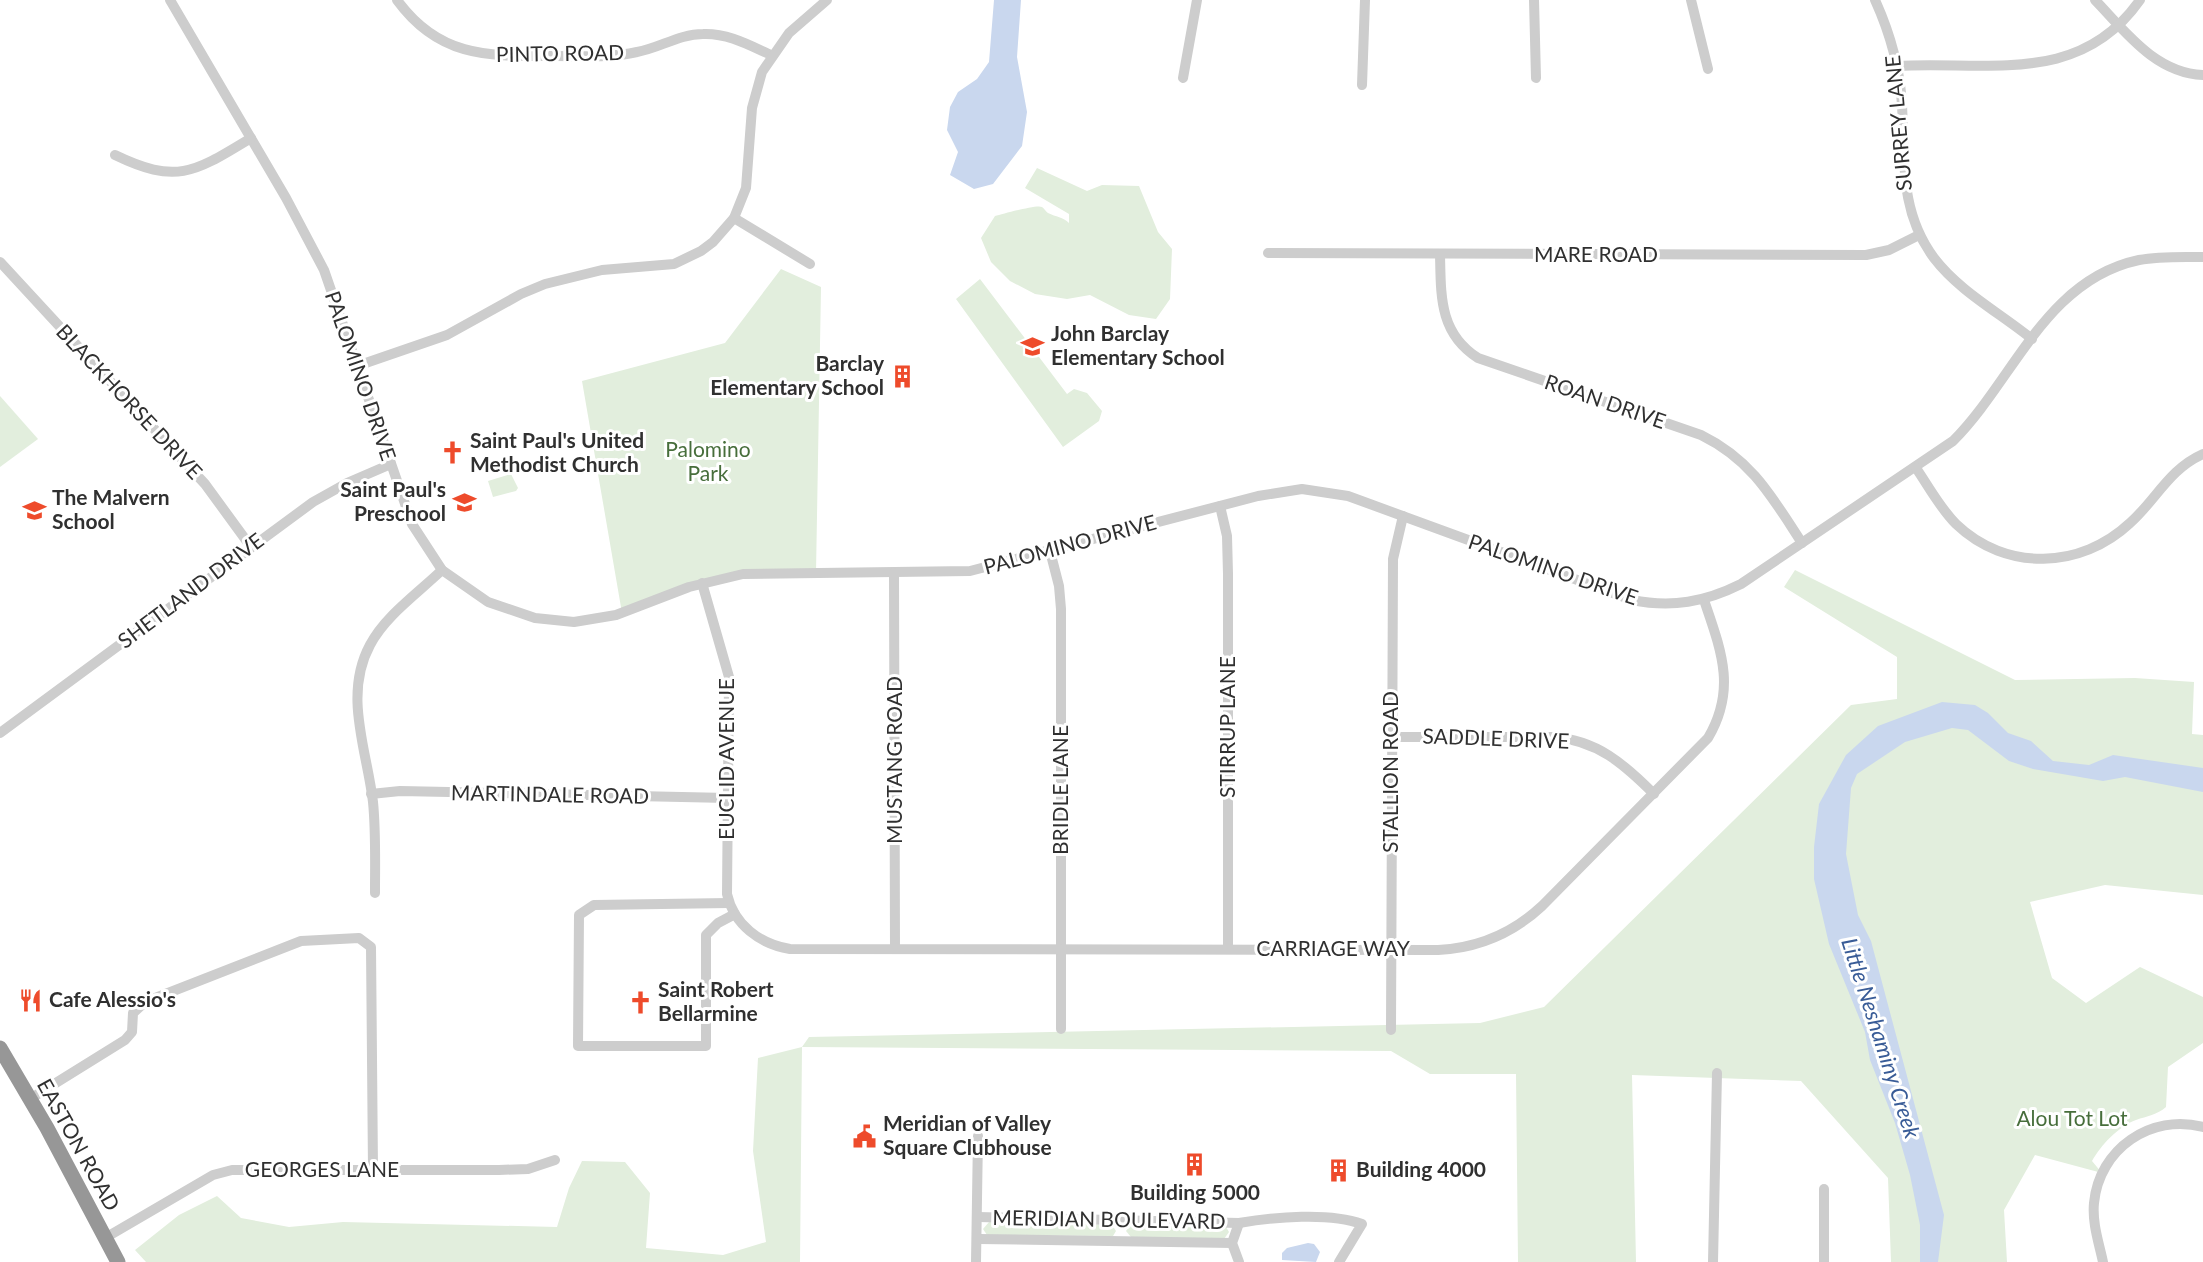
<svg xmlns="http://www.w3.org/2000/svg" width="2203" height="1262" font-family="Lato,sans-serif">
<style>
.green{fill:#e2eedd}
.water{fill:#c9d7ee}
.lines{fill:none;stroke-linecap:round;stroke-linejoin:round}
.minor{stroke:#cdcdcd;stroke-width:10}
.highway{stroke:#979797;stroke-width:15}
.labels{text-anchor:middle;stroke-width:6;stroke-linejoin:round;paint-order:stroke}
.street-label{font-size:21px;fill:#303030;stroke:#fff}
.poi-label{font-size:21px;font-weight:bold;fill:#303030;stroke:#fff;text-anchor:start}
.park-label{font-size:21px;fill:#476e3b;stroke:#fff}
.water-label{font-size:22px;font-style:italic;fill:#395c97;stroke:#fff}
</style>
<rect width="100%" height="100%" fill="#fff"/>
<!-- green -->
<g class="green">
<path d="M 1037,168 L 1087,191 L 1102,185 L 1139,186 L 1158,232 L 1172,249 L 1170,299 L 1156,319 L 1129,315 L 1090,295 L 1067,299 L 1035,294 L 1010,281 L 991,262 L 981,238 L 995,216 C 1004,214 1037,204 1042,207 C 1044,208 1046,212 1048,213 C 1056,217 1063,217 1069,223 L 1069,214 L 1025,188 Z"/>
<path d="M 781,269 L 821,287 L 816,573 L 743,574 L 622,613 L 582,381 L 725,343 Z"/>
<path d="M 980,279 L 1067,394 L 1074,389 L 1087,393 L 1102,411 L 1099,421 L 1063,447 L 956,299 Z"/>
<path d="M 0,396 L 38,439 L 0,467 Z"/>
<path d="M 511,474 L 518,488 L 516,491 L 493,497 L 488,481 Z"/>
<path d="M 1795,570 L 2015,680 L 2135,678 L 2194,682 L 2192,734 L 2203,735 L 2203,895 L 2105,885 L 2030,902 L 2052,978 L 2086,1003 L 2140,967 L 2203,997 L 2203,1043 L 2168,1067 L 2166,1107 C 2157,1115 2147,1116 2136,1120 C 2119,1126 2101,1145 2092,1161 L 2102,1173 L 2035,1155 L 2004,1210 L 2007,1262 L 1891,1262 L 1888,1178 L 1801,1081 L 1632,1075 L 1636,1262 L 1518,1262 L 1516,1074 L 1430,1074 L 1391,1051 L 802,1047 L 800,1262 L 146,1262 L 135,1250 L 179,1215 L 217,1196 L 241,1218 L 289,1227 L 343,1222 L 557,1227 L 569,1188 L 582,1161 L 625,1162 L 650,1193 L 646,1248 L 723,1255 L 766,1242 L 753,1151 L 758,1058 L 802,1047 L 809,1037 L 1480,1023 L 1544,1007 L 1851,705 L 1897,699 L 1897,657 L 1784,587 Z"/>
<path d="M 989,1222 L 1112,1225 L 1116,1231 L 1113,1236 L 987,1235 L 983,1229 Z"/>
<path d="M 1131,1224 L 1226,1227 L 1229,1232 L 1224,1239 L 1131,1237 L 1126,1231 Z"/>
</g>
<!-- water -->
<g class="water">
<path d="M 994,0 L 1021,0 L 1017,57 L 1027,112 L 1022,146 L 993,184 L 974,189 L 950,175 L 958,152 L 947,130 L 950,107 L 958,92 L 977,79 L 989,62 Z"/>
<path d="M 1942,702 L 1975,705 L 1988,713 L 2008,733 L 2031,741 L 2053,761 L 2089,765 L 2113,755 L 2203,768 L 2203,792 L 2125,777 L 2103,781 L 2033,769 L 2009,761 L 1968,730 L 1952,728 L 1905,742 L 1857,774 L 1851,788 L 1846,854 L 1858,915 L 1871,941 L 1944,1215 L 1938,1262 L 1920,1262 L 1920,1225 L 1910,1175 L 1895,1123 L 1870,1060 L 1865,1032 L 1829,944 L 1814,879 L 1814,847 L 1819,804 L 1846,755 L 1878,726 Z"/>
<path d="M 1308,1243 L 1314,1244 L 1320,1252 L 1316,1262 L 1282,1260 L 1282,1253 L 1287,1248 Z"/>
</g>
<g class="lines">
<!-- minor -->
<g class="minor">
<path d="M 170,0 L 286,198 L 324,270 L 412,524 L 442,570 L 488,602 L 535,618 L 574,622 L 616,615 L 689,587 L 743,574 L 970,571 L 1258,496 L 1302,489 L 1348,496 L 1632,600 C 1672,608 1705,602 1741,584 L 1953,441 C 2014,380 2045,280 2139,260 C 2160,256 2182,257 2203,257"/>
<path d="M 397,0 C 440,59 490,56 556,56 C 583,56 610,58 637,52 C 660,48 679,34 703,34 C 728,33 749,45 771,55"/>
<path d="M 1534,0 L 1536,78"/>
<path d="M 1691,0 L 1708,69"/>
<path d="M 1875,0 C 1890,33 1900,69 1902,105 C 1905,160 1899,211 1934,258 C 1959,291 2000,313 2032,339"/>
<path d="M 2095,0 C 2125,31 2155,73 2203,75"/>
<path d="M 1897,66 C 1989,61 2080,86 2140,0"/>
<path d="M 1183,78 L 1197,0"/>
<path d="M 1362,85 L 1365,0"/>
<path d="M 115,155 C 177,185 195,172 251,138"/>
<path d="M 734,218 L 810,264"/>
<path d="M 1268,253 L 1866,255 L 1889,250 L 1919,235"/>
<path d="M 1440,254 C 1441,296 1439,333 1478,358 L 1701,435 C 1752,460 1772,497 1802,543"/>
<path d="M 0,262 L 205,484 L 251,547"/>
<path d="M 357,366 L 447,335 L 521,294 L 545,284 L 602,270 L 674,264 L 701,251 L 713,242 L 734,218 L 746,188 L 752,108 L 762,72 L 789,33 L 827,0"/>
<path d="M 1916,468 C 1929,487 1940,508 1956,524 C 2006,572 2081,569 2130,523 C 2156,500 2169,469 2203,454"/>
<path d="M 1220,506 L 1227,536 L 1228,574 L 1228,949"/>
<path d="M 1050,551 L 1059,586 L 1061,609 L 1061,1029"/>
<path d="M 894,573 L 895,948"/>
<path d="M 702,583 L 729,677 L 727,894 C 734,925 760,944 790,949 L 1438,950 C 1478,948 1513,933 1542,906 L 1708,738 C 1737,689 1721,650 1704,600"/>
<path d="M 0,733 L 313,502 L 347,483 L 391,464"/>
<path d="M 1392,737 L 1553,737 C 1597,740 1624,764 1654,794"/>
<path d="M 371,794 L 400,791 L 728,798"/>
<path d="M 375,893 C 375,863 376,832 373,802 C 367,750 343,695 370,645 C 385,616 418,593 442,570"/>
<path d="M 729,903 L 594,905 L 579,915 L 578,1046 L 706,1046 L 706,935 L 718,923 L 735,914"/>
<path d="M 1391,1030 L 1393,559 L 1403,516"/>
<path d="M 30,1099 L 125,1040 L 132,1032 L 133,1013 L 145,1002 L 301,941 L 359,938 L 371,947 L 373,1170"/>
<path d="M 978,1217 L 1239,1223 C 1275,1217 1329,1212 1362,1224 L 1339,1262"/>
<path d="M 105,1238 L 213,1175 L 232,1170 L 499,1170 L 528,1169 L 555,1160"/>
<path d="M 979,1239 L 1232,1243"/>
<path d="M 976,1262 L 978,1136"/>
<path d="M 1239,1262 L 1232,1243 L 1239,1223"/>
<path d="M 1713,1262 L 1717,1073"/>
<path d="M 1824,1262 L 1824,1189"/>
<path d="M 2103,1262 C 2099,1243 2092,1223 2094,1203 C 2099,1149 2151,1113 2203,1127"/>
</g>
<!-- highway -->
<path class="highway" d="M 0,1048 L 47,1128 L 118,1262"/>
</g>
<!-- icons -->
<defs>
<symbol id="school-bare" viewBox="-9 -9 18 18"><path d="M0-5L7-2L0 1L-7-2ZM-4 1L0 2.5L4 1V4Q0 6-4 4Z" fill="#ee4b2b" stroke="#fff" stroke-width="2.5" paint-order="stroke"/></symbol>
<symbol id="building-bare" viewBox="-9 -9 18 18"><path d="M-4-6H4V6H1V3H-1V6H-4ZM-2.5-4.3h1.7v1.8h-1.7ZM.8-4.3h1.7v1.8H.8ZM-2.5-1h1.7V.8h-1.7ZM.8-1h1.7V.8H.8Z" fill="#ee4b2b" stroke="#fff" stroke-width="2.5" paint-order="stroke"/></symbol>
<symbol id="church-bare" viewBox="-9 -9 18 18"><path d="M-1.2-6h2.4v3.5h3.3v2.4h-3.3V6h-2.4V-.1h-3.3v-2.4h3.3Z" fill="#ee4b2b" stroke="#fff" stroke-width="2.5" paint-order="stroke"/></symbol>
<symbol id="restaurant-bare" viewBox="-9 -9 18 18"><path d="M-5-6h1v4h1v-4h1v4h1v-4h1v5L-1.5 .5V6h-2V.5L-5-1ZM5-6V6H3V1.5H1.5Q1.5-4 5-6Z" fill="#ee4b2b" stroke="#fff" stroke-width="2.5" paint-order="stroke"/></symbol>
<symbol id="civic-bare" viewBox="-9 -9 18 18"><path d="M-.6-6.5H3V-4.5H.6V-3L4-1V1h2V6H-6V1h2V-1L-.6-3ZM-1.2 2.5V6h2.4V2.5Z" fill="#ee4b2b" stroke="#fff" stroke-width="2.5" paint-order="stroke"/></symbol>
</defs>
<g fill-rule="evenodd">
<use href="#school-bare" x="1016" y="330" width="33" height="33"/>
<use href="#building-bare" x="886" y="360" width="33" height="33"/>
<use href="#church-bare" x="436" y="436" width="33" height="33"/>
<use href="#school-bare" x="448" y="486" width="33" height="33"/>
<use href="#school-bare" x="18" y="494" width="33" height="33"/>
<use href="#restaurant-bare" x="14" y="984" width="33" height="33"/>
<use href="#church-bare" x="624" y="986" width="33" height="33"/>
<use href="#civic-bare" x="848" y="1120" width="33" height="33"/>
<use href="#building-bare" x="1178" y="1148" width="33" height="33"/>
<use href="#building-bare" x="1322" y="1154" width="33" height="33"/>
</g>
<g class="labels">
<!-- street labels -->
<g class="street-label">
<text transform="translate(560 54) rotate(-1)" y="7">PINTO ROAD</text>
<text transform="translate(1899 123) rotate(-95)" y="7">SURREY LANE</text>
<text x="1596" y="262">MARE ROAD</text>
<text transform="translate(360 376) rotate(71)" y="7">PALOMINO DRIVE</text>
<text transform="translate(129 402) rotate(47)" y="7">BLACKHORSE DRIVE</text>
<text transform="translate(1605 402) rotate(19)" y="7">ROAN DRIVE</text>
<text transform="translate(1070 545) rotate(-15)" y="7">PALOMINO DRIVE</text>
<text transform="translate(1553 570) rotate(19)" y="7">PALOMINO DRIVE</text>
<text transform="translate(191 591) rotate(-37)" y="7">SHETLAND DRIVE</text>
<text transform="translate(1228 727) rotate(-90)" y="7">STIRRUP LANE</text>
<text transform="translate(1496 739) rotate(2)" y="7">SADDLE DRIVE</text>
<text transform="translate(727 759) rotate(-90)" y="7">EUCLID AVENUE</text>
<text transform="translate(895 760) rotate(-90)" y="7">MUSTANG ROAD</text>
<text transform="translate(1391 772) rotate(-90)" y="7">STALLION ROAD</text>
<text transform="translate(1061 790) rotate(-90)" y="7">BRIDLE LANE</text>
<text transform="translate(550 795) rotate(1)" y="7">MARTINDALE ROAD</text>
<text x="1333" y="956">CARRIAGE WAY</text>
<text transform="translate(78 1145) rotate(61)" y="7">EASTON ROAD</text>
<text x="322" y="1177">GEORGES LANE</text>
<text transform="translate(1109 1220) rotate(1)" y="7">MERIDIAN BOULEVARD</text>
</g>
<!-- poi labels -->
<g class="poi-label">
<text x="1051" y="341">John Barclay<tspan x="1051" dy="24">Elementary School</tspan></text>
<text x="884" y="371" text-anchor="end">Barclay<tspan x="884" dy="24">Elementary School</tspan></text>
<text x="470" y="448">Saint Paul's United<tspan x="470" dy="24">Methodist Church</tspan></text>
<text x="446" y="497" text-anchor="end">Saint Paul's<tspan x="446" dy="24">Preschool</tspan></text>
<text x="52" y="505">The Malvern<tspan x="52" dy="24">School</tspan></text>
<text x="658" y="997">Saint Robert<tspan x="658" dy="24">Bellarmine</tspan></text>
<text x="49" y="1007">Cafe Alessio's</text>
<text x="883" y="1131">Meridian of Valley<tspan x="883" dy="24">Square Clubhouse</tspan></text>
<text x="1356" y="1177">Building 4000</text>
<text x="1195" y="1200" text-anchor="middle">Building 5000</text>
</g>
<!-- park labels -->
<g class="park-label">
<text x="708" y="457">Palomino<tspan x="708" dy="24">Park</tspan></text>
<text x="2072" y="1126">Alou Tot Lot</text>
</g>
<!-- water labels -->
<g class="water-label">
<text transform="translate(1881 1038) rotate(72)" y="8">Little Neshaminy Creek</text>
</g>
</g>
</svg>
